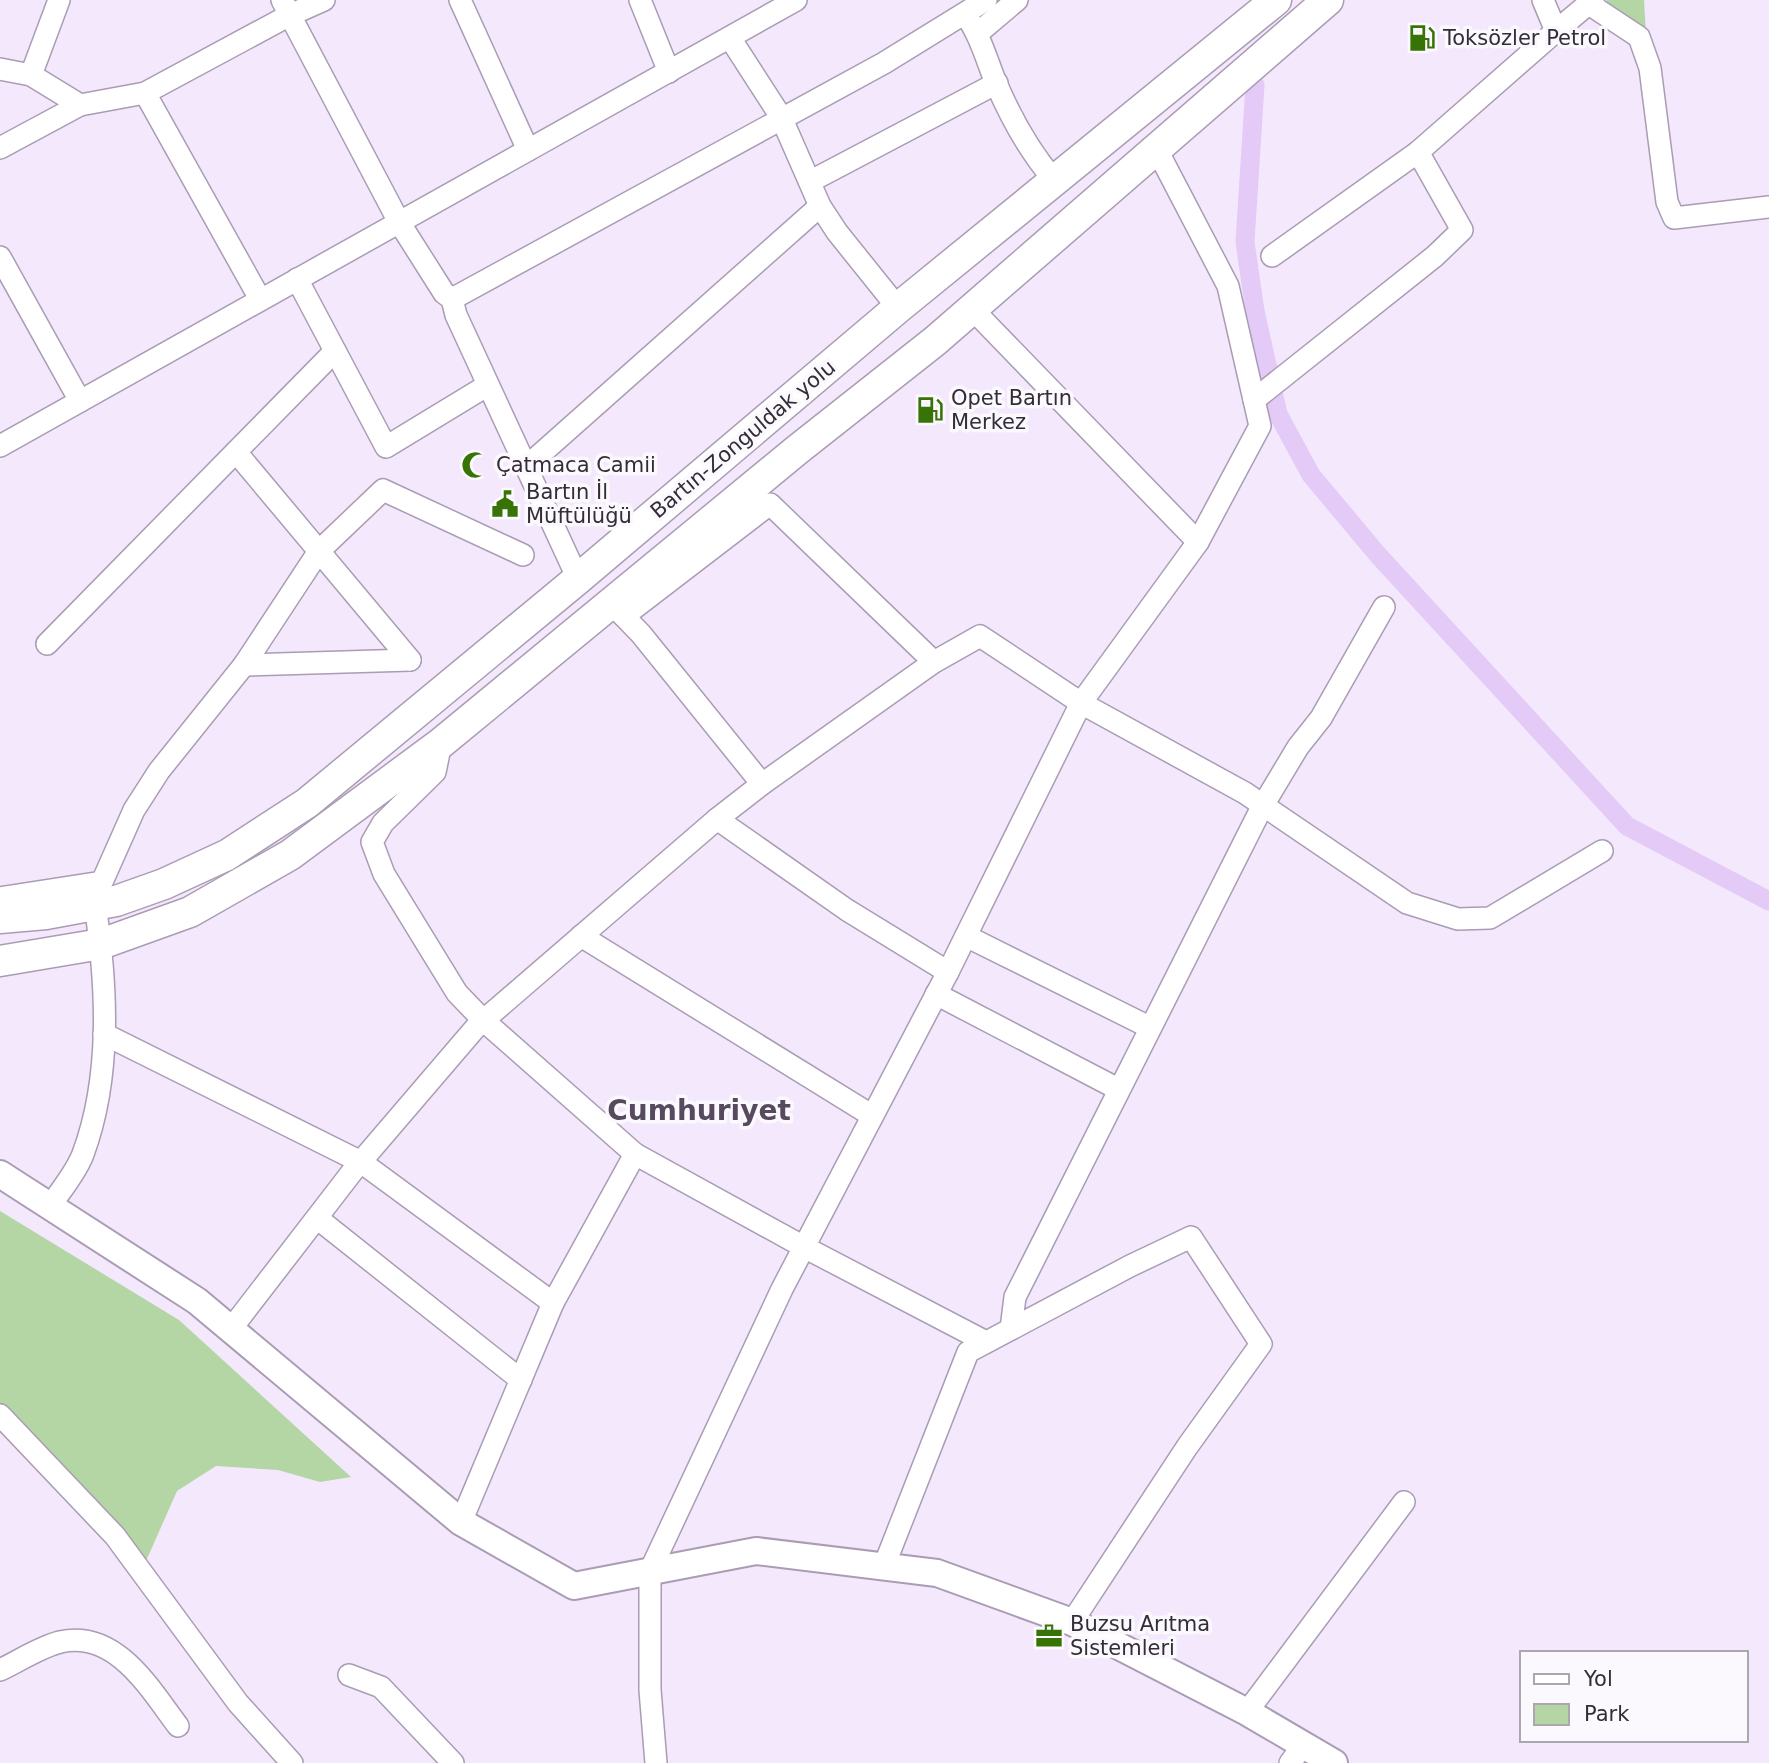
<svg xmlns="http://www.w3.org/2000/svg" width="1769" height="1763" font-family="'DejaVu Sans',sans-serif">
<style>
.green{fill:#b4d6a5}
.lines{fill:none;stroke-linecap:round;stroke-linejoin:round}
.canal{stroke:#e4caf6;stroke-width:19}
.minor-casing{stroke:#aa9cb4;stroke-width:24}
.major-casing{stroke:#aa9cb4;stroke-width:30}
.highway-casing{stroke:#aa9cb4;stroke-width:33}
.minor{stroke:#fff;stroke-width:21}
.major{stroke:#fff;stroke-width:26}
.highway{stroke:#fff;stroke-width:30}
.labels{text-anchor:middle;stroke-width:7;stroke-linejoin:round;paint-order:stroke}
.poi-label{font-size:21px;fill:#332d37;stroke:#fcf9fe;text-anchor:start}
.street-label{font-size:21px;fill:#332d37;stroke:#fcf9fe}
.district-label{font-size:28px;font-weight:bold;fill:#574a5f;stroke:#fcf9fe}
</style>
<rect width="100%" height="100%" fill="#f4e8fc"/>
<!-- green -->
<g class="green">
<path d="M 1644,0 L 1646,34 L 1606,1 L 1607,0 Z"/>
<path d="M 0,1211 L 179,1320 L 351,1477 L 320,1482 L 278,1470 L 216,1466 L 177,1491 L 146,1561 L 0,1403 Z"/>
</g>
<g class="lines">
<!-- canal -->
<path class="canal" d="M 1255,85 L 1245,242 L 1255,311 L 1278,414 L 1311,475 L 1378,555 L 1627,826 L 1769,901"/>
<defs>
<g id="minor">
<path d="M 282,0 L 399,222 L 444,293 L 452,299 L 456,315 L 578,579"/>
<path d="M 460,0 L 528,150"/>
<path d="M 640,0 L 669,72"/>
<path d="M 1543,0 L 1556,31 L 1593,0"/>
<path d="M 1589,4 L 1639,37 L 1650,68 L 1667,202 L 1674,218 L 1769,207"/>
<path d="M 965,14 C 980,35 986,58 996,83 C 1011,118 1029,151 1054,180"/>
<path d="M 978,33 L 1017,0"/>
<path d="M 730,38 L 781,117 L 820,206 L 837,232 L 898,308"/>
<path d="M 0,69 L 31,75 L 80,105 L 145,93 L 288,16 L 324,0"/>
<path d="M 31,75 L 59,0"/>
<path d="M 145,93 L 260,299"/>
<path d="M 0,148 L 80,105"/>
<path d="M 811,181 L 997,83"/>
<path d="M 1272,256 L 1418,152 L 1556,31"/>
<path d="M 0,257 L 80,401"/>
<path d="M 297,279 L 386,447 L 488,385"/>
<path d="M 452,299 L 884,63 L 986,0"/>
<path d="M 980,317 L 1198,542"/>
<path d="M 1254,400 L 1435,256 L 1462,230 L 1418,152"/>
<path d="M 0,446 L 796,0"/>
<path d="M 236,452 L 410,660"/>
<path d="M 526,467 L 820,206"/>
<path d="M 611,603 L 641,634 L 762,784 L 717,819 L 847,910 L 948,972"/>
<path d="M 624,616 L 770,504 L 934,662"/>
<path d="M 47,644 L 335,351"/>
<path d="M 244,665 L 410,660"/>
<path d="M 441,743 L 435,772 L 383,823 L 372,842 L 384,874 L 457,993 L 483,1020 L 635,1154 L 553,1303"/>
<path d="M 762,784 L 934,662 L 980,636 L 1081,703 L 1245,793 L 1407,903 L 1458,919 L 1490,918 L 1602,851"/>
<path d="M 0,898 L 102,882 L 134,810 L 159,771 L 244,665 L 319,551 L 383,490 L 523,555"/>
<path d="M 581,936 L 871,1115"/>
<path d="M 966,936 L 1149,1027"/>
<path d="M 936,994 L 1118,1089"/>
<path d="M 104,1034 L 361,1162 L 553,1303 L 461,1522"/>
<path d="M 635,1154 L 804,1247 L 986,1342"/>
<path d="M 49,1208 C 60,1191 76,1173 83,1154 C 112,1076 107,985 95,905"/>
<path d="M 317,1218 L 521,1380"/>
<path d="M 231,1329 L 352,1172 L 477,1026 L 717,819"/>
<path d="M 1011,1329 L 1015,1297 L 1262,807 L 1298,747 L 1321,718 L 1384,607"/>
<path d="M 0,1415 L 115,1536 L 238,1703 L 292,1763"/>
<path d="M 884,1566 L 968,1352 L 1130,1266 L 1191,1237 L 1261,1344 L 1187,1447 L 1072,1622"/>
<path d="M 0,1670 C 19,1661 40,1647 60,1642 C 116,1629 150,1689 178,1726"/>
<path d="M 349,1675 L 381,1687 L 453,1763"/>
<path d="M 1247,1712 L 1404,1502"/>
<path d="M 656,1763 L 650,1690 L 650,1571 L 782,1289 L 948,972 L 1081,703 L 1198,542 L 1260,426 L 1228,286 L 1156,148"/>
<path d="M 1290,1763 L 1304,1744"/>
</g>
<path id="major" d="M 0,1174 L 197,1301 L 461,1522 L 574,1586 L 756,1551 L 937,1573 L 1072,1622 L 1247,1712 L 1334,1763"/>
<g id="highway">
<path d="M 0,918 L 46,914 L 116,901 L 164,884 L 227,855 L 307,803 L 578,579 L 898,308 L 1276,0"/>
<path d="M 0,961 L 101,944 L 190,912 L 290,855 L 441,743 L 797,450 L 935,341 L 1328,0"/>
</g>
</defs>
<!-- minor casing -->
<use href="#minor" class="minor-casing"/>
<!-- major casing -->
<use href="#major" class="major-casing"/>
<!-- highway casing -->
<use href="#highway" class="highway-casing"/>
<!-- minor -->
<use href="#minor" class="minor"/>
<!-- major -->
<use href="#major" class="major"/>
<!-- highway -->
<use href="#highway" class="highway"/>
</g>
<!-- icons -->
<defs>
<symbol id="fuel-bare" viewBox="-9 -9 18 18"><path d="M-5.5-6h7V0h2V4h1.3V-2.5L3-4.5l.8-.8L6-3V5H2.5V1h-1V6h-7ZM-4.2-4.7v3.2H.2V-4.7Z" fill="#377306" stroke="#fcf9fe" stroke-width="2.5" paint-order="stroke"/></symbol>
<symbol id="mosque-bare" viewBox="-9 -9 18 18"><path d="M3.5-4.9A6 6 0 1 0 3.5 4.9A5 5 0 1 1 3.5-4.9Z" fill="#377306" stroke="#fcf9fe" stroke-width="2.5" paint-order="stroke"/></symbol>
<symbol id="civic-bare" viewBox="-9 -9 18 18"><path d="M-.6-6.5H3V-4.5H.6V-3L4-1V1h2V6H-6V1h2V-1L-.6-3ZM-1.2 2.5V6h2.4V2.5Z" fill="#377306" stroke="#fcf9fe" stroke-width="2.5" paint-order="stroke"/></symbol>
<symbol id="office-bare" viewBox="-9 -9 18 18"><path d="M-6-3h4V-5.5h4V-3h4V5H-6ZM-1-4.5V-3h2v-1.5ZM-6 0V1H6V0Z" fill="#377306" stroke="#fcf9fe" stroke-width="2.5" paint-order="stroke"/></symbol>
</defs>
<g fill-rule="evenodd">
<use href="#fuel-bare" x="1403" y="19" width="38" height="38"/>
<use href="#fuel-bare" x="911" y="391" width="38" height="38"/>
<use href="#mosque-bare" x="456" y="446" width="38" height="38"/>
<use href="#civic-bare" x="486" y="485" width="38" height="38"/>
<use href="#office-bare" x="1030" y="1617" width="38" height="38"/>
</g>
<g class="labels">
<!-- poi labels -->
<g class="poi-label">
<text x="1443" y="45">Toksözler Petrol</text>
<text x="951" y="405">Opet Bartın<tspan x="951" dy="24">Merkez</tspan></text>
<text x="496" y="472">Çatmaca Camii</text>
<text x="526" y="499">Bartın İl<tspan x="526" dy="24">Müftülüğü</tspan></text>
<text x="1070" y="1631">Buzsu Arıtma<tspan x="1070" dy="24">Sistemleri</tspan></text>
</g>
<!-- street labels -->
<g class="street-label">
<text transform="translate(743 439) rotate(-40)" y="7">Bartın-Zonguldak yolu</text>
</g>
<!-- district labels -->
<g class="district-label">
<text x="699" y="1120">Cumhuriyet</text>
</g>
</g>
<!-- legend -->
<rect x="1520" y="1651" width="228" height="91" fill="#fcf9fe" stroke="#aca7ae" stroke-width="2"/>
<rect x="1534" y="1674" width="35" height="10" fill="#ffffff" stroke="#aca7ae" stroke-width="2"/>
<text x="1584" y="1686" font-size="21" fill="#332d37">Yol</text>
<rect x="1534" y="1704" width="35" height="21" fill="#b4d6a5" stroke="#aca7ae" stroke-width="2"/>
<text x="1584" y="1721" font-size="21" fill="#332d37">Park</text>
</svg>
